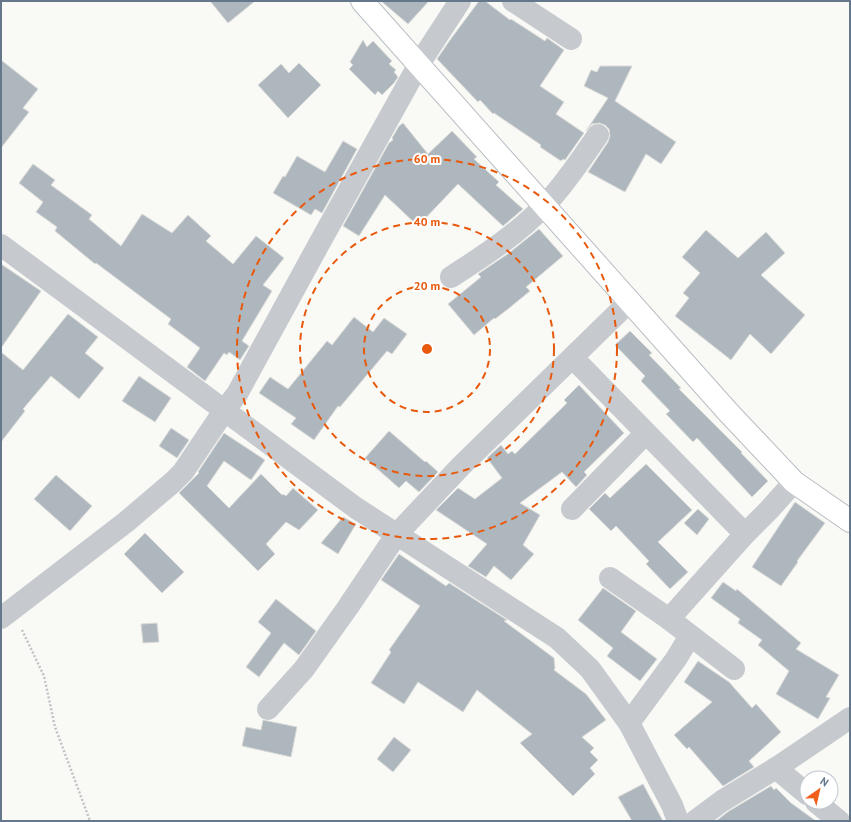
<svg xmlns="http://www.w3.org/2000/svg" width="851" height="822" font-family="'PT Sans',sans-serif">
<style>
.building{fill:#afb7be;stroke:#dbdbd9}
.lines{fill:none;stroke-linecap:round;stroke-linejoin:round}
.secondary-casing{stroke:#b8bec3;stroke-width:24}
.path{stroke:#c0c3c5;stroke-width:2.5;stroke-dasharray:2 2;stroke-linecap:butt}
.street{stroke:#c6cacf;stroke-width:22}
.secondary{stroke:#fff;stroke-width:22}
.ring{fill:none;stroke:#e8590c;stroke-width:2;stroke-dasharray:7 5}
.centre{fill:#e8590c;stroke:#fff;stroke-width:2}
.ring-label{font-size:12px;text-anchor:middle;font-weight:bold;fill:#e8590c;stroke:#fff;stroke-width:4;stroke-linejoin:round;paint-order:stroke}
</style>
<rect width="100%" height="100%" fill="#f9f9f6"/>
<!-- building -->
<g class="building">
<path d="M 210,1 L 255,1 L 228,23 Z"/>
<path d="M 381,1 L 429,1 L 408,24 Z"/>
<path d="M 479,1 L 485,1 L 510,20 L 511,19 L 545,41 L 547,38 L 564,50 L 540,86 L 564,102 L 556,114 L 584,133 L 565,160 L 563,159 L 561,161 L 540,147 L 541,145 L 494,113 L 493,114 L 480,100 L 478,102 L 437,59 L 450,40 Z"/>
<path d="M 363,40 L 367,47 L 373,41 L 392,61 L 389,64 L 396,70 L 394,72 L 398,77 L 394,83 L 382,95 L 378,91 L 375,95 L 349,69 L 353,65 L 350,62 Z"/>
<path d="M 1,60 L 38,89 L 23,108 L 29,112 L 1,148 Z"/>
<path d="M 299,63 L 321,85 L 288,118 L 258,85 L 281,64 L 289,73 Z"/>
<path d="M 600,66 L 632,66 L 615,101 L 676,142 L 661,164 L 646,154 L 625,192 L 588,172 L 608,142 L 610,136 L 609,129 L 605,125 L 599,123 L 592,124 L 586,131 L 608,98 L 584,86 L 591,70 L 597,72 Z"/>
<path d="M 403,123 L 428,154 L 452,131 L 477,157 L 474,159 L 499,182 L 496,185 L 523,209 L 503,226 L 458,184 L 418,226 L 385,195 L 359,236 L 343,226 L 389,143 L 393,140 L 392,138 L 399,126 Z"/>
<path d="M 343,141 L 357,149 L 322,213 L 315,209 L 311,215 L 273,193 L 283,176 L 285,177 L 297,156 L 325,172 Z"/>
<path d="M 33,164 L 55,180 L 51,185 L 92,215 L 89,219 L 121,246 L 142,214 L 172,233 L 188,215 L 211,236 L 206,241 L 233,264 L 256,236 L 284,258 L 263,285 L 272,291 L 242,341 L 249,346 L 240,360 L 229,352 L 227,355 L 224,353 L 205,381 L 187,367 L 200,348 L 168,324 L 171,319 L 96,263 L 95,264 L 55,231 L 57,227 L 36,212 L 43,202 L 19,183 Z"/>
<path d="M 539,229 L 563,256 L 526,287 L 530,291 L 508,309 L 495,319 L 494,318 L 474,335 L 448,304 L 481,277 L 478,274 L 509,253 Z"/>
<path d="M 706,230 L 738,258 L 766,232 L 785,253 L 761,275 L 805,315 L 771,354 L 750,334 L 731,360 L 675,316 L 689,298 L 683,293 L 700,273 L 682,257 Z"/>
<path d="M 1,264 L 41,291 L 1,348 Z"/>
<path d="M 68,314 L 98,337 L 85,353 L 104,368 L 79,399 L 51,376 L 23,409 L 25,411 L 1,442 L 1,352 L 23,370 Z"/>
<path d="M 354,317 L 373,332 L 384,318 L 407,334 L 392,354 L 387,351 L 340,407 L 338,406 L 314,440 L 291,424 L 296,418 L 259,393 L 270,377 L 288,389 L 327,341 L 332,345 Z"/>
<path d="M 630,331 L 652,353 L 649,355 L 681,388 L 679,389 L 742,452 L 741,453 L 768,481 L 752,497 L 697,438 L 693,442 L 666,414 L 670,411 L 641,381 L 645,376 L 615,345 Z"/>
<path d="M 139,376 L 171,398 L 155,422 L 122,401 Z"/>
<path d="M 579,385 L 624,433 L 584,472 L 587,475 L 576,487 L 562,472 L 520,503 L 540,515 L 523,545 L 534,554 L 511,580 L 494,566 L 486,577 L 468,566 L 487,544 L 436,510 L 458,488 L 475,499 L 502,478 L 487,458 L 501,445 L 508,454 L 512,451 L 515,454 L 567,403 L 564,400 Z"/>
<path d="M 171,428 L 189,440 L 177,458 L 159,446 Z"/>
<path d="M 389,431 L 425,462 L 426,461 L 438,472 L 419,492 L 406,481 L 399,488 L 365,458 Z"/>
<path d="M 224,433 L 265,460 L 251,480 L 224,461 L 207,486 L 229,508 L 261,474 L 282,495 L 283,494 L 286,496 L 293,488 L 318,510 L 299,530 L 286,522 L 266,544 L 275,554 L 258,571 L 179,493 L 199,473 L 198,472 Z"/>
<path d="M 646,464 L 692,510 L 658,542 L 688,572 L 670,589 L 646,564 L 649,561 L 616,526 L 611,531 L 589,509 L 605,493 L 610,498 Z"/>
<path d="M 56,475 L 92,506 L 70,531 L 34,499 Z"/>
<path d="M 795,502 L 825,523 L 797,561 L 798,562 L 781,586 L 752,567 Z"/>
<path d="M 698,509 L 709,519 L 697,535 L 684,523 Z"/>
<path d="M 343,517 L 356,524 L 338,554 L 321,543 Z"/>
<path d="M 145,533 L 184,572 L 162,593 L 124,554 Z"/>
<path d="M 399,554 L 446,586 L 449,583 L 507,620 L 504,621 L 554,658 L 555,668 L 554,670 L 586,694 L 606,720 L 582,737 L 594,748 L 590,752 L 598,760 L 590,768 L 595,774 L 573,796 L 520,743 L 532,734 L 477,690 L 463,712 L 418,682 L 404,704 L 371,683 L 391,652 L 389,650 L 420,606 L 381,580 Z"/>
<path d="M 723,582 L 736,591 L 737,589 L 801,643 L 796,649 L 839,675 L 826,697 L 830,698 L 818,719 L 776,694 L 789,671 L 758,645 L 762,640 L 738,623 L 740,619 L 711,598 Z"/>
<path d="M 603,588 L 636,611 L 621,632 L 657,659 L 640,681 L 607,656 L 613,648 L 578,620 Z"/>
<path d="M 276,599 L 316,631 L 299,655 L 284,643 L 259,677 L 246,667 L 271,633 L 258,622 Z"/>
<path d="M 157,623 L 159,642 L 143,643 L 141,624 Z"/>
<path d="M 698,661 L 729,682 L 752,708 L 756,704 L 781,732 L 749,761 L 754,767 L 723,786 L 689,747 L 687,749 L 674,735 L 712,702 L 684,682 Z"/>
<path d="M 263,720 L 297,727 L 291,757 L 242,746 L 246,727 L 261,730 Z"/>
<path d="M 394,737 L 411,750 L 393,772 L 377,759 Z"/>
<path d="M 643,784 L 663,821 L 632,821 L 618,797 Z"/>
<path d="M 771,786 L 774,790 L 776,788 L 791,803 L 816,821 L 716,821 L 729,811 Z"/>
</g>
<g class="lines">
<defs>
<path id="secondary" d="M 362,1 L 728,412 L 794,482 L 850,521"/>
</defs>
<!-- secondary casing -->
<use href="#secondary" class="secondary-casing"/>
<!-- path -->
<path class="path" d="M 22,630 L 44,676 L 55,727 L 90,821"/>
<!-- street -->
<g class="street">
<path d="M 513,1 L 571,39"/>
<path d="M 1,245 L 356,508 L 557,638 L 590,669 L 629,723 L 672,805 L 678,821"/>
<path d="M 451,277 C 485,255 519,233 546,204 C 566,183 582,158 598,135"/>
<path d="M 573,358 L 745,534"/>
<path d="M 572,509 L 646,433"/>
<path d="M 610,578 L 669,619 L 734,669"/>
<path d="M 1,618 L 126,522 L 173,482 L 183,472 L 224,411 L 237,394 L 319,244 L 419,64 L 460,1"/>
<path d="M 669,619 L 745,534 L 769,510 L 794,482"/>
<path d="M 268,709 L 304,669 L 348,607 L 397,534 L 461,466 L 630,301"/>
<path d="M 629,723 L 676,659 L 690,636"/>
<path d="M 776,768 L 807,794"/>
<path d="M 816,802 L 839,821"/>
<path d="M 695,821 L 722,801 L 776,768 L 850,718"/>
</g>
<!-- secondary -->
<use href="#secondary" class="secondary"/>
</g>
<!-- distance rings -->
<g class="ring">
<circle cx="427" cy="349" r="63"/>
<circle cx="427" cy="349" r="127"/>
<circle cx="427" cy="349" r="190"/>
</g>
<circle cx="427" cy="349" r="6" class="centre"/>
<g class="ring-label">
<text x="427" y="163">60 m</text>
<text x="427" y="226">40 m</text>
<text x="427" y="290">20 m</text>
</g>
<!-- border -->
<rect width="851" height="822" fill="none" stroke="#65778a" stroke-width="4"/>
<!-- north arrow -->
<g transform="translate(819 790) rotate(34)"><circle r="19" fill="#ffffff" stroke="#c1c9d0"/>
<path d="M0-3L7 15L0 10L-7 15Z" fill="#f25f1d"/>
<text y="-6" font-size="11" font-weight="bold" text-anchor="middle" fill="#65778a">N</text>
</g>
</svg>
